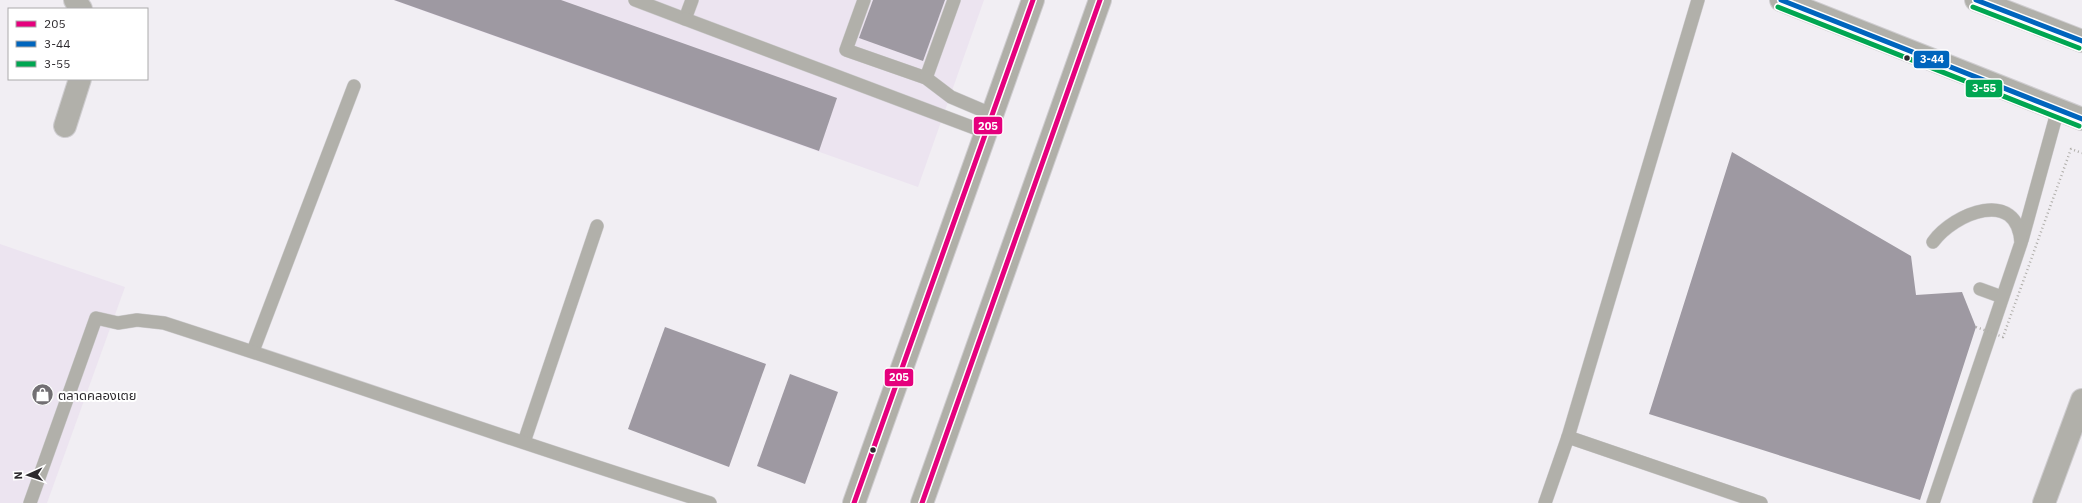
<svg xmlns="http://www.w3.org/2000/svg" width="2082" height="503" font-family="'IBM Plex Sans','Noto Sans Thai',sans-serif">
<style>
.built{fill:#ece4f0}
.building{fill:#9e99a2}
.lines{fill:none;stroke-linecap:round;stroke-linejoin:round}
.service-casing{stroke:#cecccf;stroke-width:14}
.minor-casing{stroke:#cecccf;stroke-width:24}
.tertiary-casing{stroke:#cecccf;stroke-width:24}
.secondary-casing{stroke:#cecccf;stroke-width:24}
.service{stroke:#b1b0aa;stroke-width:13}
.minor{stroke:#b1b0aa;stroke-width:22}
.tertiary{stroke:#b1b0aa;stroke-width:22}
.secondary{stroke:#b0afa8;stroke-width:22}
.path-bridge{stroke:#afada9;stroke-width:2.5;stroke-dasharray:1 3;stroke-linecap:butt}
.bus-1-casing{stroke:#fff;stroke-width:8}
.bus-2-casing{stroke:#fff;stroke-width:8}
.bus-3-casing{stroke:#fff;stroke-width:8}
.bus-1{stroke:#e5007d;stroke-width:5}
.bus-2{stroke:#0065bd;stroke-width:5}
.bus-3{stroke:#00a651;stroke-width:5}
.bus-dot{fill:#2d2a2e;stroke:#fff;stroke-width:1.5}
.labels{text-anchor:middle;stroke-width:4;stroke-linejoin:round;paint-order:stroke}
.poi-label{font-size:13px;fill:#2d2a2e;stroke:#fff;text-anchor:start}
.line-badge{stroke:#fff;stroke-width:1.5}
.badge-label{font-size:11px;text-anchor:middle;font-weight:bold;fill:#fff}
</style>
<rect width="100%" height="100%" fill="#f1eef3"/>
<!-- built -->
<g class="built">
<path d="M 393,0 L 984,0 L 918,187 Z"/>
<path d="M 0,244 L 125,287 L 47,503 L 0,503 Z"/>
</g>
<!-- building -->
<g class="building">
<path d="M 394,0 L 561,0 L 837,98 L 819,151 Z"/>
<path d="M 873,0 L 945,0 L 923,61 L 859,38 Z"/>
<path d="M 1732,152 L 1911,256 L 1916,295 L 1962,292 L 1976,327 L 1920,500 L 1649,414 Z"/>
<path d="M 665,327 L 766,364 L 729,467 L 628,429 Z"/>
<path d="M 790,374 L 838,392 L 805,484 L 757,466 Z"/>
</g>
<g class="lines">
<defs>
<g id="service">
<path d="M 635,0 L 685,19 L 692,0"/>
<path d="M 864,0 L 846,50 L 926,78 L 951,97 L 991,114"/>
<path d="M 685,19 L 985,132"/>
<path d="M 926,78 L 954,0"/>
<path d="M 2022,240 L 2058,109"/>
<path d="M 1980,289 L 2002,297"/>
<path d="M 253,351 L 354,86"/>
<path d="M 1568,437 L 1761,503"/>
<path d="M 524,442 L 597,226"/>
<path d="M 30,503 L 96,318 L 118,323 L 137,320 L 164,323 C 347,382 527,446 710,503"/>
<path d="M 1545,503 L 1568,437 L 1698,0"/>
<path d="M 1933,503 L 2021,243 C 2018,187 1954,213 1933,242"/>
</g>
<g id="minor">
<path d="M 75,0 L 81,9"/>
<path d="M 65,126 L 80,79"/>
<path d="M 2044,503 L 2082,400"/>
</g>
<g id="tertiary">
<path d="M 1781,0 L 2082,119"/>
<path d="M 1976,0 L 2082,41"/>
</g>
<g id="secondary">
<path d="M 854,503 L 1033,0"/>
<path d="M 922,503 L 1100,0"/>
</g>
</defs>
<!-- service casing -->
<use href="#service" class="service-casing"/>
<!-- minor casing -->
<use href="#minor" class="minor-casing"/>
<!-- tertiary casing -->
<use href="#tertiary" class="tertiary-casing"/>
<!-- secondary casing -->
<use href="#secondary" class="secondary-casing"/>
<!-- service -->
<use href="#service" class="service"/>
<!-- minor -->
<use href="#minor" class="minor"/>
<!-- tertiary -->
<use href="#tertiary" class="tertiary"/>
<!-- secondary -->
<use href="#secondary" class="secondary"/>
<!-- path-bridge -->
<path class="path-bridge" d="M 1976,327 L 2003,337 L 2071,149 L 2082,153"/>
<defs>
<g id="bus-1">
<path d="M 854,503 L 1033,0"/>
<path d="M 922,503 L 1100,0"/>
</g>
<g id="bus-2">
<path d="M 1781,0 L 2082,119"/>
<path d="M 1976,0 L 2082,41"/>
</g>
<g id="bus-3">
<path d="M 1778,7 L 2079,126"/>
<path d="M 1973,7 L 2079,48"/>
</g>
</defs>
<!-- bus-1 casing -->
<use href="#bus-1" class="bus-1-casing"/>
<!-- bus-2 casing -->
<use href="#bus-2" class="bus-2-casing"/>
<!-- bus-3 casing -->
<use href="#bus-3" class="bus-3-casing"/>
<!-- bus-1 -->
<use href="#bus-1" class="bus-1"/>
<!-- bus-2 -->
<use href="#bus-2" class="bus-2"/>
<!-- bus-3 -->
<use href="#bus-3" class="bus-3"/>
</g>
<!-- icons -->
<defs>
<symbol id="shop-disc" viewBox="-11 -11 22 22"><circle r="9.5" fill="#726f73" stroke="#fff"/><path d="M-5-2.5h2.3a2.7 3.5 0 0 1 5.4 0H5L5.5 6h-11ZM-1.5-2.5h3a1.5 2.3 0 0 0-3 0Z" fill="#fff"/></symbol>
</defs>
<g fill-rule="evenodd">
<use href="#shop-disc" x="30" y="382" width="25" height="25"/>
</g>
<!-- markers -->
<g class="bus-dot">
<circle cx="1907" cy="58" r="3.5"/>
<circle cx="873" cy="450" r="3.5"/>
</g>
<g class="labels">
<!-- poi labels -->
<g class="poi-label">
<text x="58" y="400">ตลาดคลองเตย</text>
</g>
</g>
<g class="line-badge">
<rect x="1913" y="50" width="37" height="19" rx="4" fill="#0065bd"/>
<rect x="1965" y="79" width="38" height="19" rx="4" fill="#00a651"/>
<rect x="973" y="116" width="30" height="19" rx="4" fill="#e5007d"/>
<rect x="884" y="368" width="30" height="19" rx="4" fill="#e5007d"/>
</g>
<g class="badge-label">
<text x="1932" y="63">3-44</text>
<text x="1984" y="92">3-55</text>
<text x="988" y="130">205</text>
<text x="899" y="381">205</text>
</g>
<!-- legend -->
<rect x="8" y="8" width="140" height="72" fill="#ffffff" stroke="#abaaab"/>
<rect x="16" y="21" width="20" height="6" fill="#e5007d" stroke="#abaaab"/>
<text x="44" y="28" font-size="12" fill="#2d2a2e">205</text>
<rect x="16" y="41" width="20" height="6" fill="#0065bd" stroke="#abaaab"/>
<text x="44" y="48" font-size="12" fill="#2d2a2e">3-44</text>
<rect x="16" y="61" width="20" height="6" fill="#00a651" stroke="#abaaab"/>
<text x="44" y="68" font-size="12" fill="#2d2a2e">3-55</text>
<!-- north arrow -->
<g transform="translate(28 475) rotate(267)" stroke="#ffffff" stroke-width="3" paint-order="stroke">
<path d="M0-3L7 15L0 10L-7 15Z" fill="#2d2a2e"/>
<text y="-6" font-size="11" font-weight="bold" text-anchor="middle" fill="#2d2a2e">N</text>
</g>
</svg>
